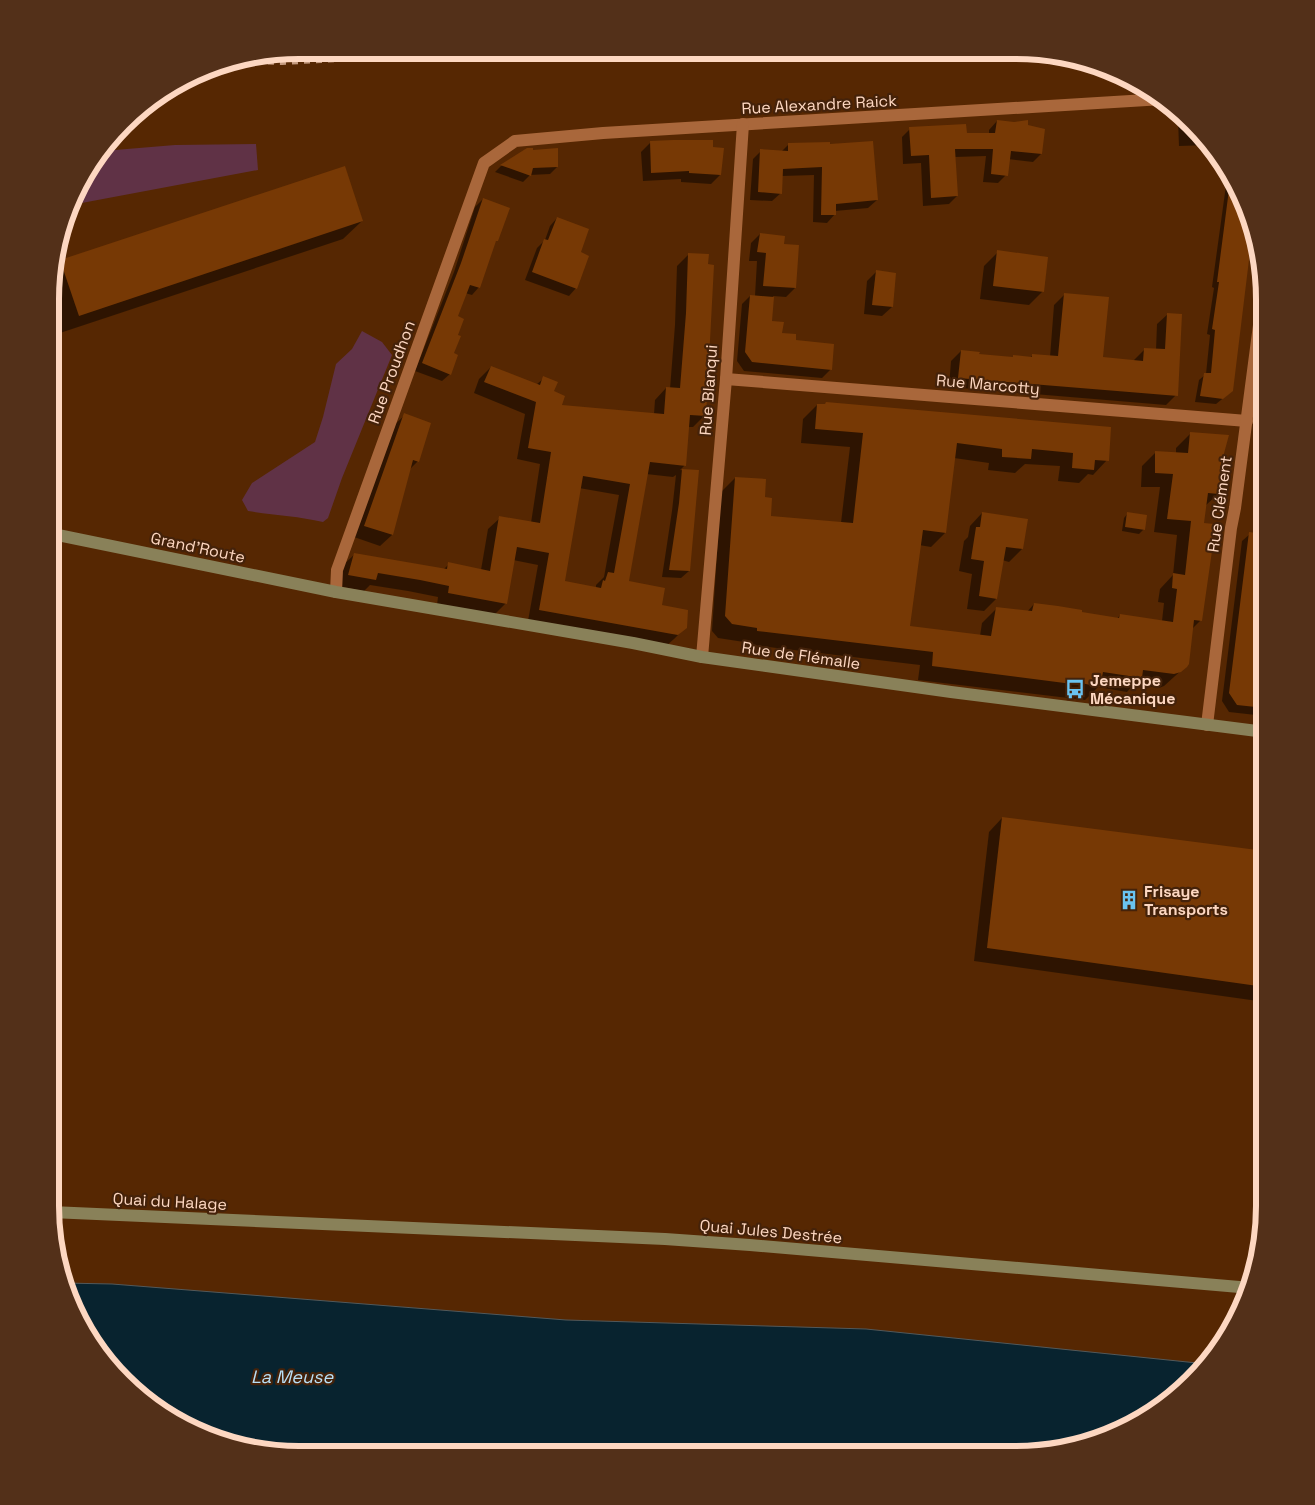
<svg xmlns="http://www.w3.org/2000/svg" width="1315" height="1505" font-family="'Space Grotesk',sans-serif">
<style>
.green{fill:#603246}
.water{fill:#08232f;stroke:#52595b}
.shadow{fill:#0007;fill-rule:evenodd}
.building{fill:#773905;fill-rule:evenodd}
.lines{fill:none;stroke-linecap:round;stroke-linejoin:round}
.street{stroke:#a9673b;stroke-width:12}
.secondary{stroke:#898159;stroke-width:12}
.rail{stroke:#c59b80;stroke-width:4;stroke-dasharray:6 6;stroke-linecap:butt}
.labels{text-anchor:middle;stroke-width:4.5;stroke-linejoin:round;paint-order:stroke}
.street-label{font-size:16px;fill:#fdd7c1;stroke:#44220a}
.poi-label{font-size:16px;font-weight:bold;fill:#fdd7c1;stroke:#44220a;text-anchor:start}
.water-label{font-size:18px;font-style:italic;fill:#b8dff6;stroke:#44220a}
.rim{fill:none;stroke:#fdd7c1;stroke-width:6}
</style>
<rect width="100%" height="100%" fill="#562702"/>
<!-- green -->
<g class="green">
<path d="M 256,144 L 258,170 L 71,205 L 83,174 L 103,151 L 175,145 Z"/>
<path d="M 362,331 L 382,342 L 392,355 L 342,478 L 328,518 L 323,522 C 298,516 273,515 248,511 L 242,500 L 252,483 L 315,442 L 323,417 L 336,364 L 352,349 Z"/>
</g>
<!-- water -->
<path class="water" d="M 63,1283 L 112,1284 L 566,1320 L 866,1329 L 1207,1364 L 1192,1382 L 1141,1422 L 1096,1442 L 1033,1454 L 282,1454 L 219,1442 L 174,1422 L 123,1382 L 83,1331 Z"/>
<!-- shadow -->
<g class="shadow">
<path d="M 1181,115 L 1203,134 L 1211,145 L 1179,146 L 1178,119 Z"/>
<path d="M 997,121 L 1027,126 L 1041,154 L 1033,162 L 1008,159 L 1006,175 L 998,183 L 983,182 L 986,156 L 955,157 L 957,196 L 949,204 L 923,206 L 921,163 L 903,164 L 902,137 L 910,129 L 966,135 L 989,134 L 989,130 Z"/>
<path d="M 650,143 L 720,175 L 711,184 L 681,182 L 681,179 L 643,181 L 641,152 Z"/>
<path d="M 788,145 L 829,145 L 877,200 L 868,208 L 835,211 L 835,214 L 827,223 L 813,222 L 814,175 L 782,176 L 781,193 L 772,201 L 750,200 L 753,159 L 761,151 L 781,152 Z"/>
<path d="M 527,149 L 557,167 L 550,174 L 530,175 L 523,182 L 495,172 L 501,166 Z"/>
<path d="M 1231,174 L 1252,223 L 1232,391 L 1216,404 L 1195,402 L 1199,380 L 1206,374 L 1210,335 L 1207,334 L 1214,288 L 1212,287 L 1227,178 Z"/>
<path d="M 483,199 L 496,241 L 493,244 L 479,287 L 472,295 L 465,293 L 456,317 L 450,374 L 442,381 L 415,371 L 454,272 L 475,207 Z"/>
<path d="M 557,218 L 579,253 L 576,288 L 569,296 L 525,280 L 537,248 L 545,240 L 550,226 Z"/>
<path d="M 362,221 L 343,239 L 60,333 L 54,315 L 55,268 L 61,261 Z"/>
<path d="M 760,234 L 783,245 L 795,288 L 786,297 L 773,296 L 770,322 L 781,334 L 795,341 L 831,369 L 822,378 L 744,371 L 737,361 L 742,304 L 750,296 L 755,296 L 757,261 L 749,261 L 751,243 Z"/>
<path d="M 998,252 L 1043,291 L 1029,305 L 980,299 L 984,266 Z"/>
<path d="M 689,254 L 704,416 L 693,427 L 688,427 L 685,465 L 680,470 L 697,472 L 689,571 L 681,578 L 662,577 L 672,511 L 676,475 L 673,477 L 646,474 L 628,582 L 686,627 L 674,639 L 666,646 L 528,621 L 538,565 L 513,560 L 506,603 L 494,615 L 437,605 L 438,597 L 408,591 L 370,585 L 364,591 L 337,586 L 343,565 L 355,554 L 443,570 L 449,564 L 481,570 L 488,529 L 500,518 L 531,523 L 540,464 L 517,459 L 525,414 L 474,393 L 479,379 L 491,367 L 536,385 L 544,378 L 560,406 L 654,414 L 655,400 L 666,388 L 670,389 L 675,325 L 677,266 ZM 579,488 L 619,495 L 604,577 L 596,585 L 596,588 L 563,582 Z"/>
<path d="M 876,272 L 892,307 L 882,316 L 864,314 L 867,281 Z"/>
<path d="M 1064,295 L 1102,358 L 1134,362 L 1134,360 L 1145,349 L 1156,350 L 1157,324 L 1168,314 L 1176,395 L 1166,405 L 949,387 L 951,361 L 961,351 L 978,355 L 1012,358 L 1030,358 L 1033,355 L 1050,357 L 1054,305 Z"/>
<path d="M 1265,388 L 1265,429 L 1253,428 L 1256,396 Z"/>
<path d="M 817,405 L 1110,428 L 1107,460 L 1093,475 L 1088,474 L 1079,483 L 1058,481 L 1060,466 L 1025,464 L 1015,473 L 988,470 L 989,463 L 954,458 L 945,533 L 931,547 L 919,545 L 909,628 L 980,636 L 982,623 L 997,608 L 1027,612 L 1034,604 L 1117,619 L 1120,615 L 1162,621 L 1164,603 L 1158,602 L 1160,589 L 1173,575 L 1177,535 L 1154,532 L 1160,487 L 1141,487 L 1142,466 L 1156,452 L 1176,453 L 1176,448 L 1190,434 L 1222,457 L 1218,494 L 1205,506 L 1203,524 L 1200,621 L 1192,629 L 1185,667 L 1164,686 L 1159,688 L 1134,684 L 1127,692 L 1098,687 L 1085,700 L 918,680 L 920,665 L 744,644 L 744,642 L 718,638 L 712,631 L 721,492 L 735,478 L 763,498 L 770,518 L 841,523 L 850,447 L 801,443 L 803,419 Z"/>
<path d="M 405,415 L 418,461 L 409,470 L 392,535 L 380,546 L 354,537 L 393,426 Z"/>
<path d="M 982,513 L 1026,520 L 1022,549 L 1009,562 L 1002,560 L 996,599 L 984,611 L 967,609 L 972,574 L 959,571 L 964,541 L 968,537 L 970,526 Z"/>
<path d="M 1128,513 L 1144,529 L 1139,534 L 1122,531 L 1124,518 Z"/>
<path d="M 1250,534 L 1265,629 L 1265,716 L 1229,712 L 1222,701 L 1242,541 Z"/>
<path d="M 1002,818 L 1265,853 L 1265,1002 L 974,961 L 989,832 Z"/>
</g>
<!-- building -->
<g class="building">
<path d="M 997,120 L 1014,122 L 1028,120 L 1028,125 L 1045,129 L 1042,154 L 1011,151 L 1008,176 L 991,174 L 993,149 L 955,149 L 958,196 L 931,198 L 929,155 L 911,156 L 909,127 L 966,124 L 967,133 L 995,133 Z"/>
<path d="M 673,140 L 713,140 L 713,147 L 724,148 L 721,175 L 689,173 L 689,171 L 651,173 L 650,141 Z"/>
<path d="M 873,141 L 878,200 L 836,204 L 836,215 L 821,215 L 822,167 L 783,169 L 782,194 L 758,192 L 760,149 L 788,151 L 788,143 L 830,142 L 830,144 Z"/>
<path d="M 527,148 L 533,148 L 533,150 L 558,148 L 558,167 L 533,168 L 531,176 L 500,165 Z"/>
<path d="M 345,166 L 363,221 L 79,316 L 60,260 Z"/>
<path d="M 1231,174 L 1253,227 L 1233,391 L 1223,399 L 1200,396 L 1204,373 L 1211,373 L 1215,330 L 1212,329 L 1219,282 L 1217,282 Z"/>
<path d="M 483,198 L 510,208 L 498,241 L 496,241 L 480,288 L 470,285 L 458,316 L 464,319 L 458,335 L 461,336 L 454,353 L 458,355 L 451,375 L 422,363 L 461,263 Z"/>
<path d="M 557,217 L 589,229 L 581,252 L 589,256 L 577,289 L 532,272 L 544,239 L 548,240 Z"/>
<path d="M 760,233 L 785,236 L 784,244 L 799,245 L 796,288 L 763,286 L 766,253 L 757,252 Z"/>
<path d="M 997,250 L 1048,257 L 1044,292 L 993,286 Z"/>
<path d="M 688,253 L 709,254 L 708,264 L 714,265 L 706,416 L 690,415 L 686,466 L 650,462 L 629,581 L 665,588 L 662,605 L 688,610 L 687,628 L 678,635 L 672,634 L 539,610 L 549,553 L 517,547 L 507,604 L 448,593 L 449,586 L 420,580 L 378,573 L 376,580 L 348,575 L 354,553 L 447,569 L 448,562 L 490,571 L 499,516 L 540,523 L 551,452 L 528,448 L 536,402 L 484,382 L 491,366 L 540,385 L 543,376 L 558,382 L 554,391 L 565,396 L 562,405 L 664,414 L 666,387 L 680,388 L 686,313 ZM 583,476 L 630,484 L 614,573 L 608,572 L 605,581 L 603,580 L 601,588 L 565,581 Z"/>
<path d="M 876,270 L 896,273 L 893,307 L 872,305 Z"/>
<path d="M 1064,293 L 1109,297 L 1103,357 L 1143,361 L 1144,348 L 1165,349 L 1167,313 L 1182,314 L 1178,396 L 958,378 L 961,350 L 980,352 L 979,354 L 1013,357 L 1013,355 L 1032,357 L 1032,354 L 1058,356 Z"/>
<path d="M 750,295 L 774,297 L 772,321 L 784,322 L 782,333 L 796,334 L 796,340 L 834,344 L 832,370 L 752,362 L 745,352 Z"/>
<path d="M 826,402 L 1111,427 L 1109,461 L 1095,460 L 1094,470 L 1072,468 L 1073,453 L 1032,449 L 1031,459 L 1002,457 L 1002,449 L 957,443 L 946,533 L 923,530 L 910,626 L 991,636 L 996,607 L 1032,611 L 1034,603 L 1058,606 L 1082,610 L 1082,612 L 1119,618 L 1120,614 L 1173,622 L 1177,589 L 1172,588 L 1173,573 L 1185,575 L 1191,521 L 1167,519 L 1173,474 L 1155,473 L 1155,451 L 1188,453 L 1190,432 L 1229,435 L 1223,457 L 1219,494 L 1208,493 L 1204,523 L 1214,524 L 1211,550 L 1212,551 L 1202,621 L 1194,620 L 1189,664 L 1187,667 L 1181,672 L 1174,674 L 1143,670 L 1142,678 L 1103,672 L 1100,687 L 1081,683 L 1080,685 L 932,666 L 933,652 L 757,631 L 757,628 L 732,624 L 725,616 L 735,477 L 766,479 L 765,497 L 772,498 L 771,516 L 853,523 L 863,433 L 815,429 L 817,404 L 825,404 Z"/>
<path d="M 404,413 L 431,423 L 419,462 L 413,460 L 393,535 L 364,526 Z"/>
<path d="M 682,469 L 699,470 L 690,571 L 669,570 L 679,503 Z"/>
<path d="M 982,512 L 1028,519 L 1023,549 L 1006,547 L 997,599 L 979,596 L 984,561 L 971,559 L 976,527 L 980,527 Z"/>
<path d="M 1127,512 L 1147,515 L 1145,530 L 1125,527 Z"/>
<path d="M 1249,532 L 1265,534 L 1265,649 L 1261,683 L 1265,683 L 1265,708 L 1237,705 L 1229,693 Z"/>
<path d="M 1002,817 L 1265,851 L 1265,987 L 987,948 Z"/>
</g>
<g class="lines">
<!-- street -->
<g class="street">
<path d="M 726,379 L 1247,421"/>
<path d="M 336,592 L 337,570 L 484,163 L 515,141 L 603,133 L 1163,99"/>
<path d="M 702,657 L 726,379 L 743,124"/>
<path d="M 1207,725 L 1231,528 L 1235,508 L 1264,287"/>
</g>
<!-- secondary -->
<g class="secondary">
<path d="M 53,534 L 336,592 L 633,643 L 702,657 L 951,692 L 1265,732"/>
<path d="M 51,1212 L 665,1239 L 750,1245 L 1251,1288"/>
</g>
<!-- rail -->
<path class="rail" d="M 232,61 L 282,63 L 321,61 L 483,51"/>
</g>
<!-- icons -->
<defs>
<symbol id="bus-bare" viewBox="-9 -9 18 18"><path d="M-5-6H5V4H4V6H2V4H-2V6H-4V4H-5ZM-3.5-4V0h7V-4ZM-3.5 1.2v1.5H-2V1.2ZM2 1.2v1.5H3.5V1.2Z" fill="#6ac3f1" stroke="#44220a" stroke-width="2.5" paint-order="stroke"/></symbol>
<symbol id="building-bare" viewBox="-9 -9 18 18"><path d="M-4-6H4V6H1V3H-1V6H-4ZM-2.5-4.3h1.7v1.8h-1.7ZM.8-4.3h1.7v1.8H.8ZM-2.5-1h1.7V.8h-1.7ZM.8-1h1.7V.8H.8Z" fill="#6ac3f1" stroke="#44220a" stroke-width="2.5" paint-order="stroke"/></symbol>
</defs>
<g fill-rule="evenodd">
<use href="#bus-bare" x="1061" y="675" width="28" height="28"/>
<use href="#building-bare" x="1115" y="886" width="28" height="28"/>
</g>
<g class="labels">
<!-- street labels -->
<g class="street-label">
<text transform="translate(819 104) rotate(-3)" y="6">Rue Alexandre Raick</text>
<text transform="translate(391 372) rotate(-70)" y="6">Rue Proudhon</text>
<text transform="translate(988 384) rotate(5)" y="6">Rue Marcotty</text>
<text transform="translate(708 390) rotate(-86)" y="6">Rue Blanqui</text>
<text transform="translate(1219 504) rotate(-82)" y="6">Rue Clément</text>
<text transform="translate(198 547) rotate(12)" y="6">Grand'Route</text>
<text transform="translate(801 655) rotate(8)" y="6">Rue de Flémalle</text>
<text transform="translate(170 1201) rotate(3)" y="6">Quai du Halage</text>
<text transform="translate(771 1231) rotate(5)" y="6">Quai Jules Destrée</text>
</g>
<!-- poi labels -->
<g class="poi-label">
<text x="1090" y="686">Jemeppe<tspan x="1090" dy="18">Mécanique</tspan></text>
<text x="1144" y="897">Frisaye<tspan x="1144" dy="18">Transports</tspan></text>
</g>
<!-- water labels -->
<g class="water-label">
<text x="292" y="1383">La Meuse</text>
</g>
</g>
<!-- crop -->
<path d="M0 0H1315V1505H0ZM299 59H1016A240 240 0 0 1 1256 299V1206A240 240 0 0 1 1016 1446H299A240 240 0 0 1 59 1206V299A240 240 0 0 1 299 59Z" fill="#533019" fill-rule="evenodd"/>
<path class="rim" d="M299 59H1016A240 240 0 0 1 1256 299V1206A240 240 0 0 1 1016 1446H299A240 240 0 0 1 59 1206V299A240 240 0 0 1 299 59Z"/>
</svg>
